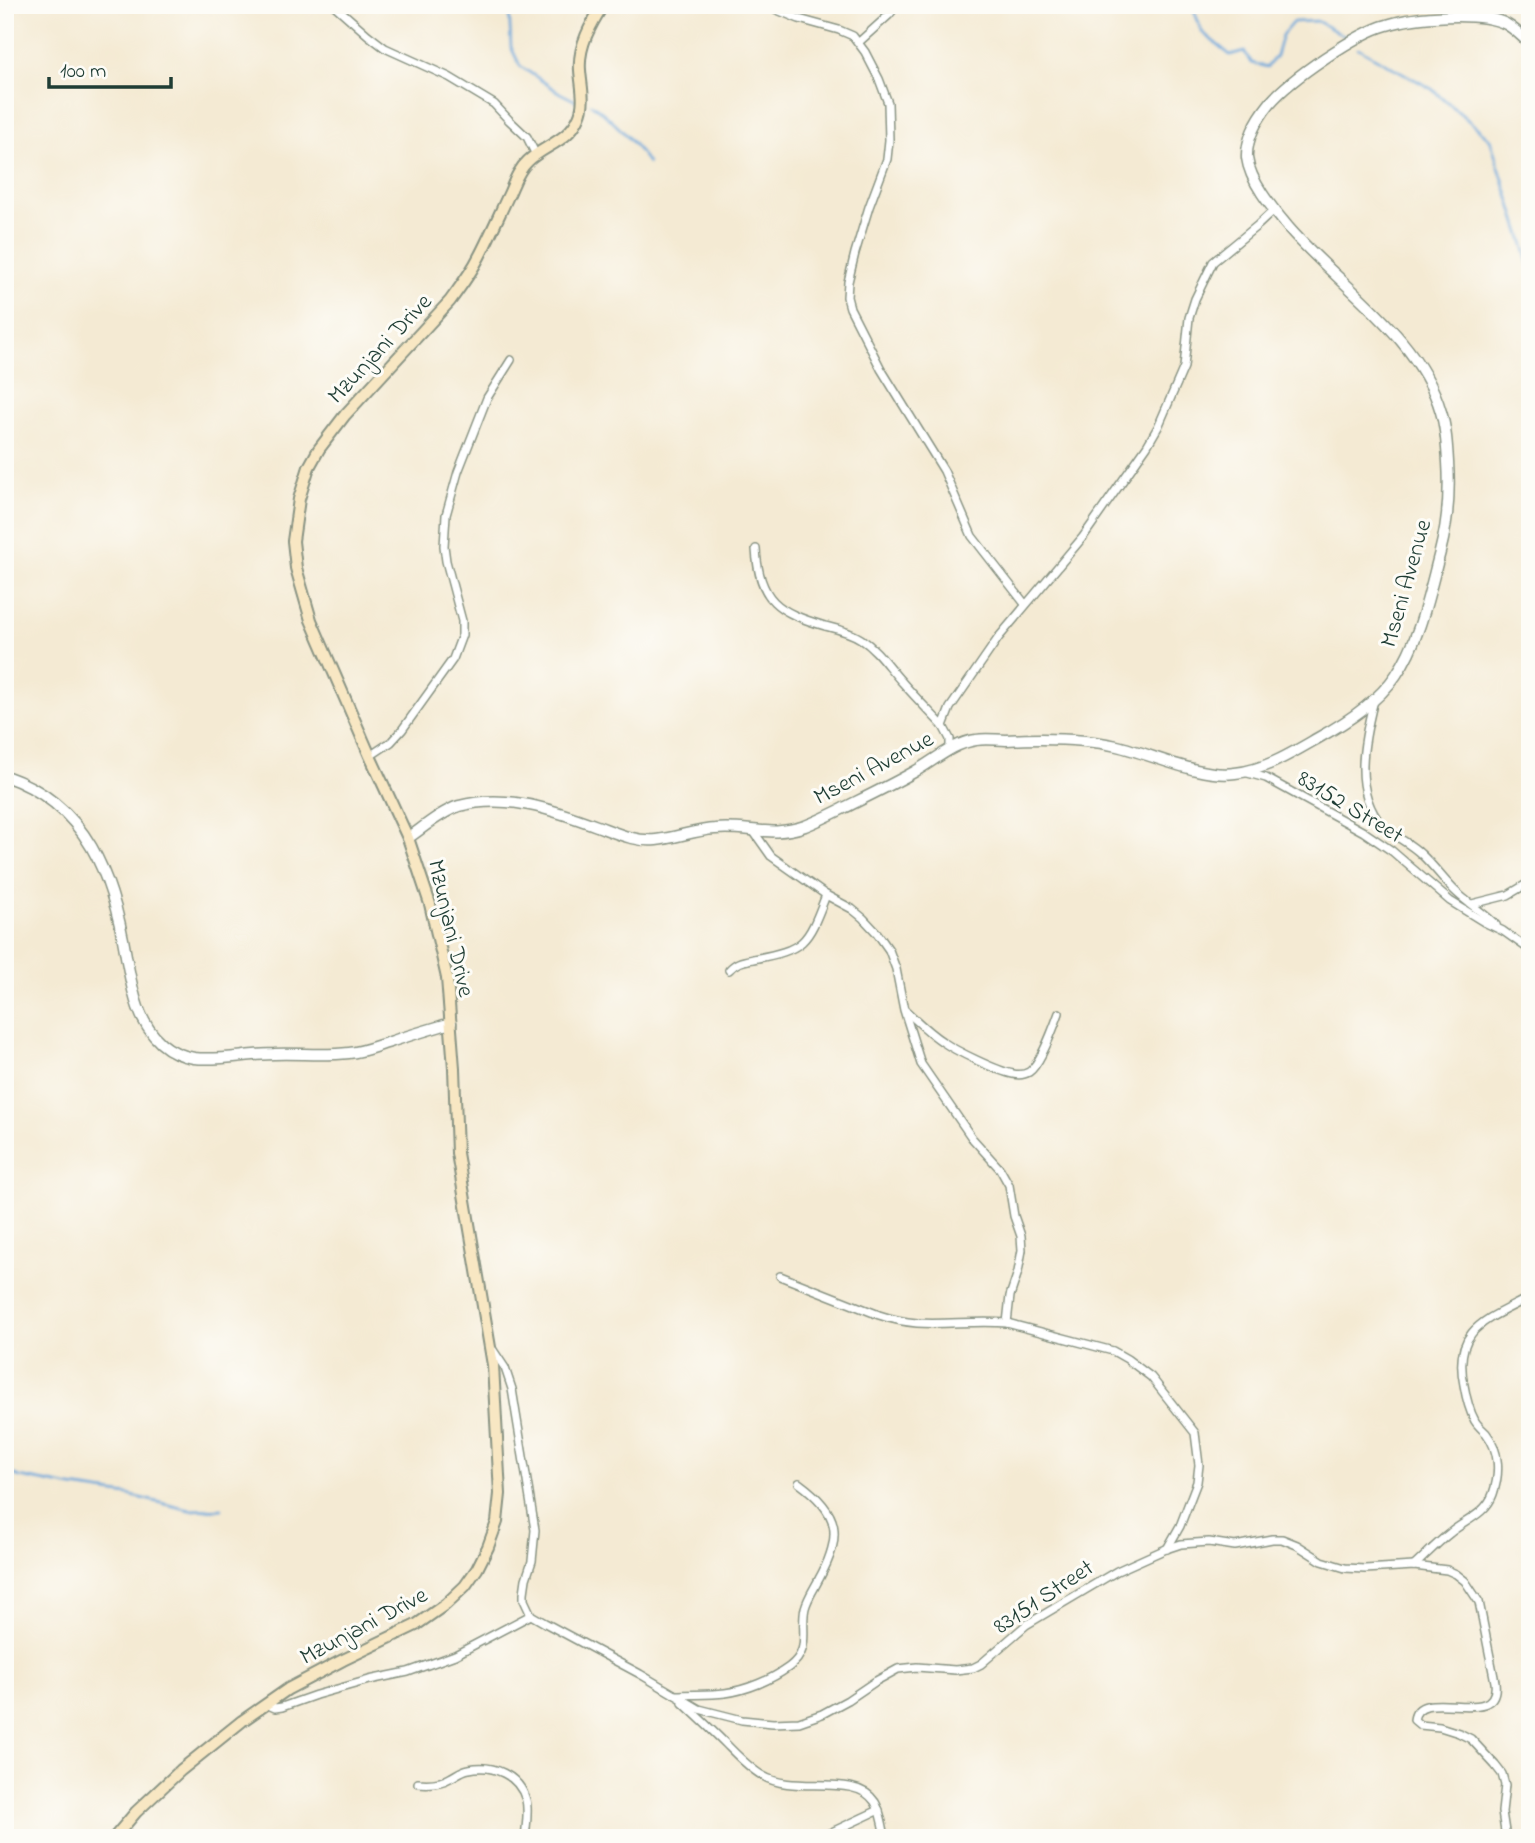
<svg xmlns="http://www.w3.org/2000/svg" width="1535" height="1843" font-family="'Indie Flower',sans-serif">
<style>
.lines{fill:none;stroke-linecap:round;stroke-linejoin:round}
.stream{stroke:#68a5da;stroke-width:2.5}
.minor-casing{stroke:#8a9484;stroke-width:10}
.tertiary-casing{stroke:#8a9484;stroke-width:13}
.secondary-casing{stroke:#8a9484;stroke-width:14}
.minor{stroke:#fff;stroke-width:7}
.tertiary{stroke:#fff;stroke-width:10}
.secondary{stroke:#f8e7c3;stroke-width:10}
.labels{text-anchor:middle;stroke-width:6;stroke-linejoin:round;paint-order:stroke}
.street-label{font-size:24px;fill:#1f3d34;stroke:#fdfcf7}
</style>
<rect width="100%" height="100%" fill="#fdfcf7"/>
<filter id="ink" filterUnits="userSpaceOnUse"><feTurbulence type="fractalNoise" baseFrequency=".0143" numOctaves="2"/><feDisplacementMap in="SourceGraphic" scale="14" xChannelSelector="R" yChannelSelector="G"/><feConvolveMatrix kernelMatrix="1 2 1 2 8 2 1 2 1" color-interpolation-filters="sRGB"/></filter>
<filter id="wash" filterUnits="userSpaceOnUse"><feTurbulence type="fractalNoise" baseFrequency=".00686" numOctaves="4" result="noise"/><feDisplacementMap in="SourceGraphic" scale="28" xChannelSelector="R" yChannelSelector="G"/><feGaussianBlur stdDeviation="1.57" result="paint"/><feColorMatrix in="noise" values="0 0 0 0 0 0 0 0 0 0 0 0 0 0 0 0 0 1.4 0 .05"/><feComposite in="paint" operator="in"/></filter>
<g filter="url(#wash)">
<rect width="100%" height="100%" fill="#f4ead3"/>
<g class="lines">
<!-- stream -->
<g class="stream">
<path d="M 509,5 L 511,47 L 520,66 L 560,93 L 576,101"/>
<path d="M 1192,5 L 1202,32 L 1230,55 L 1244,51 L 1252,63 L 1267,67 L 1276,56 L 1282,35 L 1293,22 L 1317,21 L 1348,38"/>
<path d="M 1358,48 L 1432,89 L 1490,139 L 1524,245 L 1530,268"/>
<path d="M 591,104 C 614,120 632,140 648,163"/>
<path d="M 5,1471 L 20,1477 L 72,1487 L 128,1495 L 190,1510 L 222,1509"/>
</g>
</g>
</g>
<g filter="url(#ink)">
<g class="lines">
<defs>
<g id="minor">
<path d="M 334,5 L 368,35 L 385,48 L 449,77 L 494,104 L 509,120 L 527,137 L 536,155"/>
<path d="M 765,5 L 799,19 L 839,30 L 853,36 L 865,52 L 879,79 L 888,103 L 889,140 L 887,159 L 869,207 L 855,253 L 848,282 L 847,297 L 850,308 L 881,369 L 944,471 L 972,536 L 1025,604"/>
<path d="M 859,42 L 889,15 L 897,5"/>
<path d="M 756,549 C 759,601 778,612 825,626 C 837,629 850,632 861,639 C 878,650 888,667 902,682 C 915,697 929,711 943,726"/>
<path d="M 1374,700 C 1364,739 1352,791 1382,825 C 1393,836 1410,843 1421,854 C 1433,865 1443,879 1454,890 C 1467,903 1483,912 1496,925"/>
<path d="M 950,750 L 950,739 L 943,726 L 950,708 L 999,637 L 1083,537 L 1147,446 L 1158,427 L 1184,367 L 1189,318 L 1195,299 L 1213,262 L 1258,225 L 1274,210"/>
<path d="M 370,756 L 391,742 L 402,730 L 453,659 L 462,635 L 462,621 L 446,561 L 444,546 L 446,515 L 458,472 L 487,398 L 511,360"/>
<path d="M 1244,772 L 1266,778 L 1364,832 L 1392,851 L 1450,901 L 1484,922 L 1503,931 L 1530,950"/>
<path d="M 754,832 L 771,856 L 826,895 L 852,909 L 863,918 L 877,933 L 889,950 L 896,969 L 904,1010 L 921,1064 L 972,1138 L 1000,1169 L 1009,1185 L 1014,1216 L 1021,1236 L 1022,1250 L 1018,1272 L 1010,1296 L 1007,1323 L 1113,1351 L 1127,1359 L 1151,1377 L 1195,1433 L 1199,1465 L 1197,1482 L 1180,1526 L 1167,1549"/>
<path d="M 1472,904 L 1508,895 L 1530,882"/>
<path d="M 729,970 C 736,962 743,961 753,959 C 806,949 807,944 826,895"/>
<path d="M 905,1010 C 917,1021 929,1033 943,1042 C 956,1051 997,1071 1013,1074 C 1018,1075 1024,1075 1029,1072 C 1040,1064 1054,1027 1059,1013"/>
<path d="M 780,1276 L 879,1315 C 891,1319 904,1322 917,1323 C 947,1325 977,1320 1007,1323"/>
<path d="M 493,1350 L 505,1368 L 512,1389 L 535,1530 L 532,1561 L 526,1579 L 524,1593 L 524,1600 L 531,1615 L 545,1623 L 640,1674 L 699,1709 L 742,1720 L 773,1723 L 799,1722 L 822,1714 L 848,1700 L 876,1681 L 898,1669 L 917,1667 L 955,1670 L 973,1668 L 981,1664 L 1026,1625 L 1117,1571 L 1166,1549 L 1181,1544 L 1209,1542 L 1235,1546 L 1272,1539 L 1282,1539 L 1297,1545 L 1322,1561 L 1345,1568 L 1365,1569 L 1414,1566 L 1447,1570 L 1456,1574 L 1465,1581 L 1479,1602 L 1495,1682 C 1501,1731 1418,1683 1414,1720 L 1420,1725 L 1440,1727 L 1459,1733 L 1471,1739 L 1495,1765 L 1502,1774 L 1505,1785 L 1502,1812 L 1506,1838"/>
<path d="M 1414,1566 C 1426,1555 1437,1543 1450,1533 C 1464,1521 1486,1514 1493,1494 C 1500,1474 1500,1451 1486,1433 C 1482,1429 1478,1426 1475,1421 C 1469,1410 1466,1397 1464,1385 C 1452,1328 1487,1320 1530,1297"/>
<path d="M 676,1695 C 692,1694 709,1695 725,1693 C 747,1690 771,1680 789,1667 C 812,1650 800,1630 805,1608 C 808,1597 814,1589 819,1579 C 843,1535 840,1513 799,1483"/>
<path d="M 683,1703 C 697,1716 712,1730 726,1744 C 737,1755 749,1768 763,1776 C 794,1795 856,1772 875,1802 C 881,1812 883,1826 885,1838"/>
<path d="M 266,1704 L 275,1708 L 282,1707 L 316,1695 L 369,1680 L 408,1672 L 455,1655 L 531,1615"/>
<path d="M 418,1783 C 429,1784 440,1784 450,1778 C 456,1775 462,1770 469,1769 C 493,1764 519,1775 526,1800 C 529,1811 526,1826 525,1838"/>
<path d="M 819,1838 L 879,1810"/>
</g>
<g id="tertiary">
<path d="M 5,776 C 87,804 113,877 126,956 C 132,986 136,1021 161,1043 C 170,1051 182,1056 194,1058 C 220,1061 248,1054 274,1054 C 299,1053 324,1056 349,1053 C 363,1052 376,1046 390,1042 C 410,1035 431,1029 451,1023"/>
<path d="M 408,838 C 424,827 441,812 459,806 C 507,793 554,810 597,826 C 616,833 635,842 656,840 C 676,838 695,830 715,829 C 750,826 770,838 805,826 C 818,821 830,815 842,809 C 866,797 891,785 914,772 C 934,761 953,743 976,740 C 986,738 996,740 1006,740 C 1044,738 1081,738 1117,746 C 1152,754 1200,778 1235,773 C 1265,770 1292,753 1318,738 C 1347,722 1378,702 1396,675 C 1420,640 1429,593 1440,552 C 1448,522 1450,492 1448,462 C 1447,445 1446,428 1441,412 C 1419,335 1338,285 1288,227 C 1273,209 1250,182 1247,158 C 1246,138 1258,118 1270,103 C 1290,79 1357,33 1387,25 C 1415,16 1480,11 1506,24 C 1515,29 1523,37 1530,44"/>
</g>
<path id="secondary" d="M 114,1838 L 136,1812 L 181,1770 L 242,1721 L 288,1689 L 343,1660 L 416,1625 L 446,1604 L 465,1586 L 477,1569 L 488,1547 L 497,1522 L 500,1494 L 493,1365 L 457,1153 L 454,1068 L 447,978 L 430,904 L 408,838 L 370,756 L 311,620 L 296,568 L 293,541 L 299,499 L 309,467 L 319,449 L 345,415 L 450,301 C 460,287 471,273 479,257 C 490,236 499,215 509,194 C 514,183 518,170 528,161 C 545,145 569,141 579,117 C 586,102 581,86 580,70 C 578,46 591,24 603,5"/>
</defs>
<!-- minor casing -->
<use href="#minor" class="minor-casing"/>
<!-- tertiary casing -->
<use href="#tertiary" class="tertiary-casing"/>
<!-- secondary casing -->
<use href="#secondary" class="secondary-casing"/>
<!-- minor -->
<use href="#minor" class="minor"/>
<!-- tertiary -->
<use href="#tertiary" class="tertiary"/>
<!-- secondary -->
<use href="#secondary" class="secondary"/>
</g>
</g>
<g class="labels">
<!-- street labels -->
<g class="street-label">
<text transform="translate(379 348) rotate(-47)" y="8">Mzunjani Drive</text>
<text transform="translate(1405 583) rotate(-74)" y="8">Mseni Avenue</text>
<text transform="translate(873 767) rotate(-28)" y="8">Mseni Avenue</text>
<text transform="translate(1351 806) rotate(31)" y="8">83152 Street</text>
<text transform="translate(452 928) rotate(77)" y="8">Mzunjani Drive</text>
<text transform="translate(1043 1596) rotate(-34)" y="8">83151 Street</text>
<text transform="translate(363 1625) rotate(-28)" y="8">Mzunjani Drive</text>
</g>
</g>
<!-- margin -->
<rect width="1535" height="1843" fill="none" stroke="#fdfcf7" stroke-width="28"/>
<!-- scale -->
<path d="M49 77v10h122v-10" fill="none" stroke="#1f3d34" stroke-width="3.5"/>
<text x="60" y="77" font-size="21" fill="#1f3d34" stroke="#fdfcf7" stroke-width="5" paint-order="stroke">100 m</text>
</svg>
